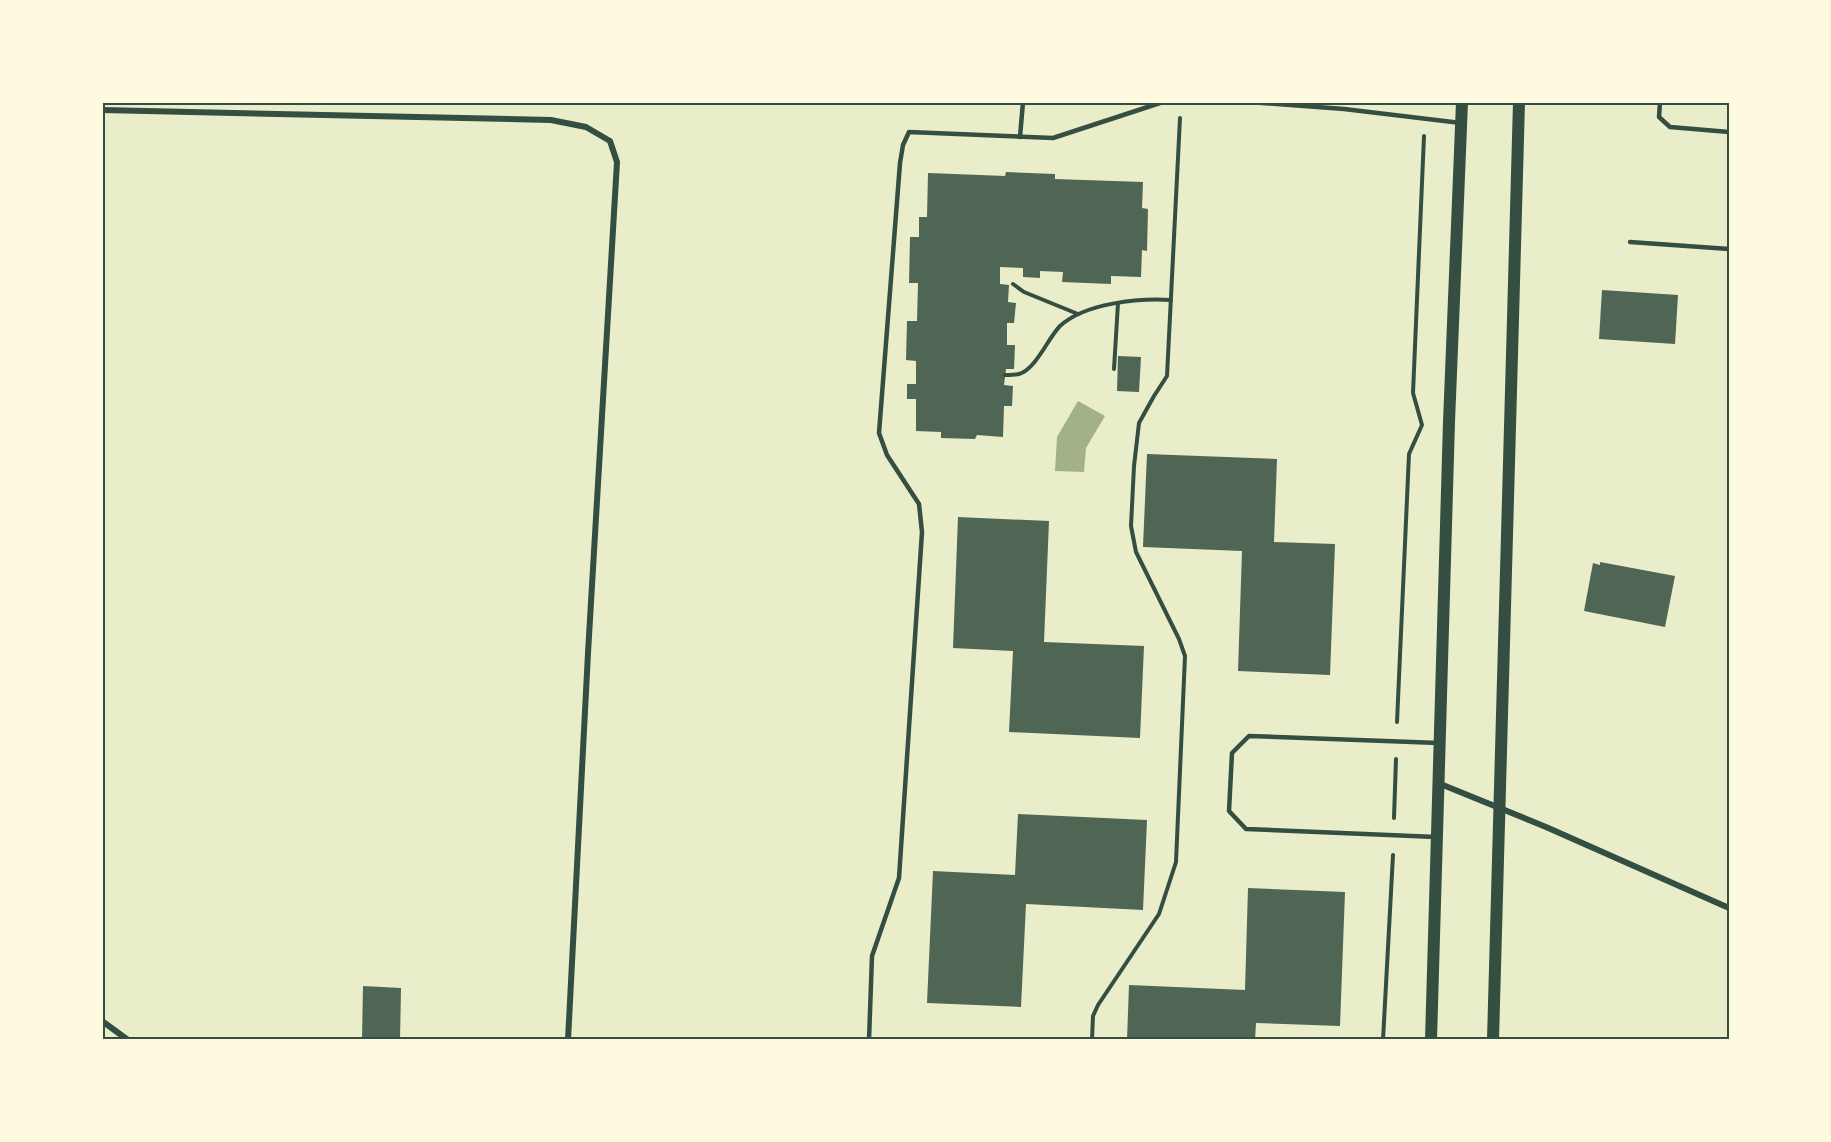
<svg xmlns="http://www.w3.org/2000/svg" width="1831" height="1142" font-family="'Noto Sans',sans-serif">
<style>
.water{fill:#a3b18a}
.building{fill:#4f6655}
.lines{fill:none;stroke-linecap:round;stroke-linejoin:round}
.path{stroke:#344e41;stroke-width:4}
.service{stroke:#344e41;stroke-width:4.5}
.minor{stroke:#344e41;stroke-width:6}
.secondary{stroke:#344e41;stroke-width:12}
.neatline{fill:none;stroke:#344e41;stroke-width:2}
</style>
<rect width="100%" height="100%" fill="#e9edc9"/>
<!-- water -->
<path class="water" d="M 1078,401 L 1105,416 L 1086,448 L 1084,472 L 1055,471 L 1057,437 Z"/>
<!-- building -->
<g class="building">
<path d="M 1006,172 L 1055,174 L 1055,179 L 1143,182 L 1142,208 L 1148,209 L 1147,251 L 1142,250 L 1141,277 L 1111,276 L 1111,284 L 1062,282 L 1063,272 L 1040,271 L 1040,278 L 1023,277 L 1023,268 L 1000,267 L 1000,284 L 1009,285 L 1008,302 L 1016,303 L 1014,323 L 1007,323 L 1007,345 L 1015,345 L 1014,369 L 1006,369 L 1004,385 L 1013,386 L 1012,406 L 1004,406 L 1003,437 L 977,435 L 975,439 L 941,438 L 941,432 L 916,431 L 916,399 L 907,399 L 907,384 L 916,384 L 916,361 L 906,360 L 907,321 L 917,321 L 918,283 L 909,283 L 910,237 L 919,237 L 919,217 L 927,217 L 928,173 L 1005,176 Z"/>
<path d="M 1602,290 L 1678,295 L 1675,344 L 1599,339 Z"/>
<path d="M 1118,356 L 1141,357 L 1139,392 L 1117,391 Z"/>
<path d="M 1147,454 L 1277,459 L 1274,542 L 1335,544 L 1330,675 L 1238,671 L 1242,551 L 1143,547 Z"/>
<path d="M 958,517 L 1049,521 L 1044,642 L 1144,646 L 1140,738 L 1009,732 L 1013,651 L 953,648 Z"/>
<path d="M 1600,562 L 1675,576 L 1665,627 L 1584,611 L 1593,563 L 1600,565 Z"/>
<path d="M 1018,814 L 1147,820 L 1143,910 L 1026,904 L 1021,1007 L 927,1003 L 933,871 L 1015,875 Z"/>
<path d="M 1248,888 L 1345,892 L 1340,1026 L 1256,1023 L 1255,1040 L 1127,1040 L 1129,985 L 1245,990 Z"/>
<path d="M 363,986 L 401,988 L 400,1040 L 362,1040 Z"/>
</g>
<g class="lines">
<!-- path -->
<g class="path">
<path d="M 1013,284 L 1024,292 L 1078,314"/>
<path d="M 1114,369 L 1118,303"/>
<path d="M 1005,375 C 1009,375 1015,375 1019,374 C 1036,369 1048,338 1060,326 C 1085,303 1139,298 1171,300"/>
<path d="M 1397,722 L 1409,454 L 1422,425 L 1413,393 L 1424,136"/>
<path d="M 1394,818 L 1396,759"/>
<path d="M 1092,1040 L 1093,1016 L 1098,1005 L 1159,914 L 1176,862 L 1185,656 L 1179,639 L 1136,552 L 1131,526 L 1134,466 L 1139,423 L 1154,396 L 1167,376 L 1180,118"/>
<path d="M 1383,1040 L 1393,855"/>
</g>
<!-- service -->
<g class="service">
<path d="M 1249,102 L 1344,109 L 1461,123"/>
<path d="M 1660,102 L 1659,117 L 1670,127 L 1729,132"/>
<path d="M 1020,137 L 1023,102"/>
<path d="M 1630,242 L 1729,249"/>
<path d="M 1436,837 L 1246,829 L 1229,811 L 1232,753 L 1249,736 L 1439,743"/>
<path d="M 869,1040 L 872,956 L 899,878 L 922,532 L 919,504 L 887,455 L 879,433 L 900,163 L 903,145 L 909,132 L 1053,138 L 1163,102 L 1172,102"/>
</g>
<!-- minor -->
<g class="minor">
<path d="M 102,110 L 551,120 L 586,127 L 610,141 L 617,162 L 588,653 L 568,1040"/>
<path d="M 1438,783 L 1546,827 L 1729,908"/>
<path d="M 102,1021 L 128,1040"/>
</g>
<!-- secondary -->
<g class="secondary">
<path d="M 1431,1040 L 1449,422 L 1462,102"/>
<path d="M 1493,1040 L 1519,102"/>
</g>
</g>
<!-- border -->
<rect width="1831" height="1142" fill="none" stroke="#fefae0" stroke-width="207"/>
<rect x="104" y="104" width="1624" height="934" class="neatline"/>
</svg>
